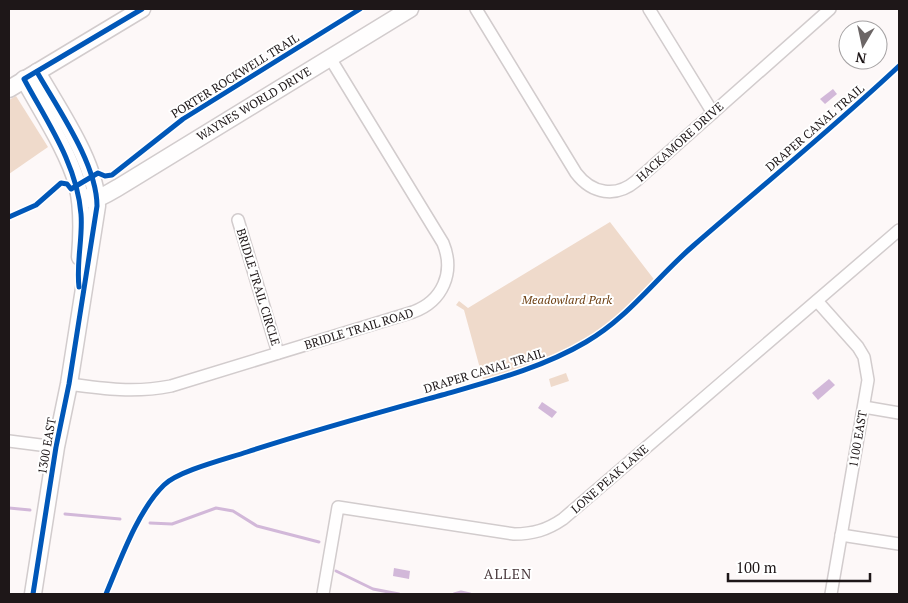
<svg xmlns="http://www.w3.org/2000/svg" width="908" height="603" font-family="'PT Serif',serif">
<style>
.green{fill:#efdacb}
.water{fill:#d2b8d9}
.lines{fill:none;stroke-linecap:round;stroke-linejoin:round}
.stream{stroke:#d2b8d9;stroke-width:3}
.street-casing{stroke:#d2cccd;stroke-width:14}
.secondary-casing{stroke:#d2cccd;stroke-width:19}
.street{stroke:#fffefe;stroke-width:11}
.secondary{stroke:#fffefe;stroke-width:16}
.cycleway-casing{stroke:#fff;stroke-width:8}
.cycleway{stroke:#0057b8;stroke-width:5}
.labels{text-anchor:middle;stroke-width:4;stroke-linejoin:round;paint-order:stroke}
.street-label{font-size:12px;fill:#1e1718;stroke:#fff}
.park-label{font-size:12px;font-style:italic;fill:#6c3e11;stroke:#fff}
.neighbourhood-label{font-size:14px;letter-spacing:1px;fill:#4b3a3d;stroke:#fff}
</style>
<rect width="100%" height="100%" fill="#fdf8f8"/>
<!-- green -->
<g class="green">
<path d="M 16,96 L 48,147 L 9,174 L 9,100 Z"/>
<path d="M 610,222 L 656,282 C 638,301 619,320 597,335 C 563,359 523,370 484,383 L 464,310 L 456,305 L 459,301 L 468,308 Z"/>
<path d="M 566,373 L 569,381 L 551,387 L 549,379 Z"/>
</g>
<!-- water -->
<g class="water">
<path d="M 833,89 L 837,94 L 825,104 L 820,99 Z"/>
<path d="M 829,379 L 835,385 L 818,400 L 812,393 Z"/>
<path d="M 542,402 L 557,412 L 552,418 L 538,408 Z"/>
<path d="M 394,568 L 410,571 L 409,579 L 393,576 Z"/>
</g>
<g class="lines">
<!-- stream -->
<g class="stream">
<path d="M 9,508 L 30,510"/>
<path d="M 65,514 L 120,519"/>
<path d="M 150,523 L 172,524 L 216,508 L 233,511 L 257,526 L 319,542"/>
<path d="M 336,571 L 373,589 L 399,594"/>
<path d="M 454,594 L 461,592 L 470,594"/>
</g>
<defs>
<g id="street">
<path d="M 476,9 L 576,173 C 592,194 616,198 636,181 L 830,9"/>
<path d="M 649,9 L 713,113"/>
<path d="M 238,220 L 278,353"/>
<path d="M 817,301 L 858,347 L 864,357 L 868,380 L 831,594"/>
<path d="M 69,384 C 105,389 135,393 171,386 L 413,312 C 443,301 455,272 443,243 L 330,58"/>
<path d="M 864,407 L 899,413"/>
<path d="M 9,441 L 56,447"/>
<path d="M 841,535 L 899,544"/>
<path d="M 323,594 L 338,507 L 514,534 C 533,534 547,530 563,519 L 899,230"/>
</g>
<g id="secondary">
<path d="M 24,79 C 41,110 68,151 77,184 C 83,208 82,233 80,257"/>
<path d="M 9,89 L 142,9"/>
<path d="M 79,193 C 91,207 106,194 119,187 L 410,9"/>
<path d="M 33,594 L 56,447 L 69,384 L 97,206 C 97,164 58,109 37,72"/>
</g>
</defs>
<!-- street casing -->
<use href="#street" class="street-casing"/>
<!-- secondary casing -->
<use href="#secondary" class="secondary-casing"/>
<!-- street -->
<use href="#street" class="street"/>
<!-- secondary -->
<use href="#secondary" class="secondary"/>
<defs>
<g id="cycleway">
<path d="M 9,217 L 36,205 L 61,183 L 67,184 L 71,189 L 98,173 L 105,176 L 112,175 L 183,119 L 360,9"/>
<path d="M 79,287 C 76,263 83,238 81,214 C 77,164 47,122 24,79 L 142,9"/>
<path d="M 33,594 L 56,447 L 69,384 L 97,206 C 97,164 58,109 37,72"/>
<path d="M 106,594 C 120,561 138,510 164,485 C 178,471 226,459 247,452 C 311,431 377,413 442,395 C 491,381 542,368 586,342 C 628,318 657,277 693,246 C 762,186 833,128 899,66"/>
</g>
</defs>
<!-- cycleway casing -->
<use href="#cycleway" class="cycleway-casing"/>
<!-- cycleway -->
<use href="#cycleway" class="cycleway"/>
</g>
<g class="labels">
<!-- street labels -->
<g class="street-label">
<text transform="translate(235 76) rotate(-32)" y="4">PORTER ROCKWELL TRAIL</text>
<text transform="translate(254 104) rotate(-31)" y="4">WAYNES WORLD DRIVE</text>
<text transform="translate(815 128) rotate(-41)" y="4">DRAPER CANAL TRAIL</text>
<text transform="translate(680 142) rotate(-42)" y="4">HACKAMORE DRIVE</text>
<text transform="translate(258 287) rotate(73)" y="4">BRIDLE TRAIL CIRCLE</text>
<text transform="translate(359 329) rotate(-17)" y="4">BRIDLE TRAIL ROAD</text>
<text transform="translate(484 371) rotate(-17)" y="4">DRAPER CANAL TRAIL</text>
<text transform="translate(858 439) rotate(-80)" y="4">1100 EAST</text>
<text transform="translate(47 446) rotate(-80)" y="4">1300 EAST</text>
<text transform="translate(610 479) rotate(-41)" y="4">LONE PEAK LANE</text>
</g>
<!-- park labels -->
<g class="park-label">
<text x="567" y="304">Meadowlard Park</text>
</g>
<!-- neighbourhood labels -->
<g class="neighbourhood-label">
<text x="508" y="579">ALLEN</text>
</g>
</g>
<!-- border -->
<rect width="908" height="603" fill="none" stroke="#1e1718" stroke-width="20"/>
<!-- north arrow -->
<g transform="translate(863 45) rotate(189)"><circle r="24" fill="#ffffff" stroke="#a5a2a3"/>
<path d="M0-4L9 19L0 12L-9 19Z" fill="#6c6666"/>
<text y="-8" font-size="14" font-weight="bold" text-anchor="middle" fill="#1e1718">N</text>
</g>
<!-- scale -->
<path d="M728 573v8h142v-8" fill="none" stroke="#1e1718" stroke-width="2.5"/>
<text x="736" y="573" font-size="15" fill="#1e1718" stroke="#ffffff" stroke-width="4" paint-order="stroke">100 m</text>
</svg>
